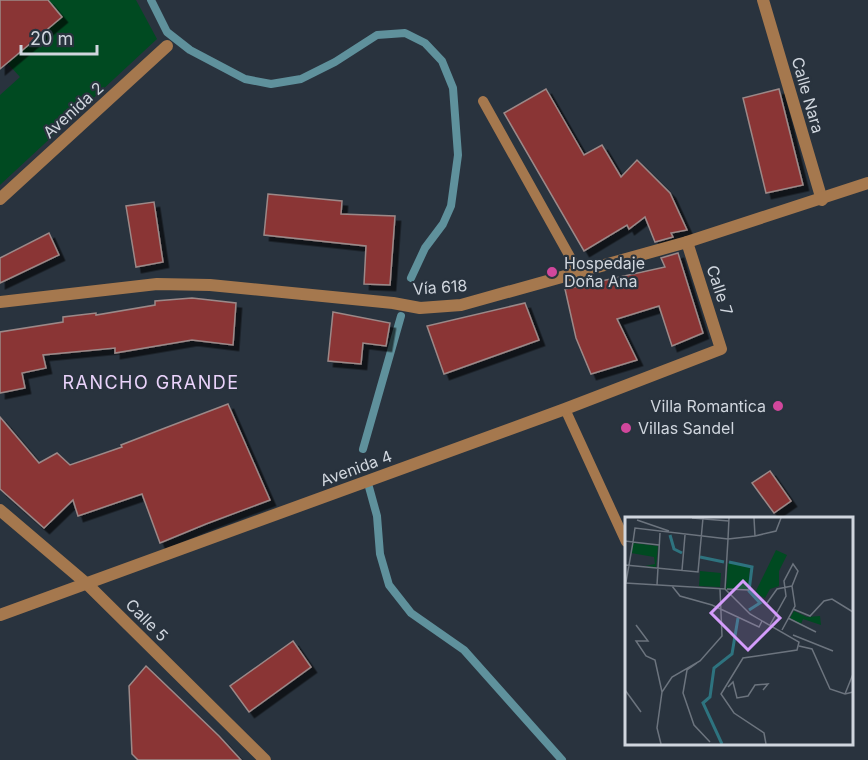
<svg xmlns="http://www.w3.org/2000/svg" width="868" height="760" font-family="Inter,sans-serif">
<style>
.green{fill:#004a21}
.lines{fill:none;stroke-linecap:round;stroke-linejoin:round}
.stream{stroke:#5f919c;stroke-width:8}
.building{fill:#8a3436;stroke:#9c8988;stroke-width:1.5;filter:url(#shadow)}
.service{stroke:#a5784e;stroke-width:10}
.minor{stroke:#a5784e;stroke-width:12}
.tertiary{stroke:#a5784e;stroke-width:12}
.hotel-dot{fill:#d1479c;stroke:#29333e;stroke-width:2}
.labels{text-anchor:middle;stroke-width:4.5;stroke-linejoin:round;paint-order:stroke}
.street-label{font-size:16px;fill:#d0d6de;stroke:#29333e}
.poi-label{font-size:16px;fill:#d0d6de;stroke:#29333e;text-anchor:start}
.neighbourhood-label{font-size:18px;letter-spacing:1.5px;fill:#ead3fb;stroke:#29333e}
.inset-river{fill:none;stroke:#2e737f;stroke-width:3}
.inset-road{fill:none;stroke:#6c747e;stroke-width:1.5}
.view{fill:#d49cfb;fill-opacity:0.15;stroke:#d49cfb;stroke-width:3}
.inset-edge{fill:none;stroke:#d0d6de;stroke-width:3}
</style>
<defs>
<filter id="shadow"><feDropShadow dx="5.5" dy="5.5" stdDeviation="0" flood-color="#0009"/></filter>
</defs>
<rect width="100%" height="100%" fill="#29333e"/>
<!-- green -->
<path class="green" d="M 0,0 L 136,0 L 157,39 L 0,185 L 0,95 L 20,77 L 0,55 Z"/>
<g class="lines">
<!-- stream -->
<g class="stream">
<path d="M 151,0 L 167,32 L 190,50 L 245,79 L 271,84 L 301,79 L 335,62 L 377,35 L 405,33 L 425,43 L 442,61 L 453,88 L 458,155 L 451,206 L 443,224 L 425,248 L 411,278"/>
<path d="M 363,449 L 401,316"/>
<path d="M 369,487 L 377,516 L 380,554 L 389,585 L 411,613 L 464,650 L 562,760"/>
</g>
</g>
<!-- building -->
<g class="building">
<path d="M 0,0 L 48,0 L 62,17 L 0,69 Z"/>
<path d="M 546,89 L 584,155 L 602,145 L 621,177 L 637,160 L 670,193 L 687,230 L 671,233 L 673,237 L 655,242 L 645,217 L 629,229 L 627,225 L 584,251 L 504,113 Z"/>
<path d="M 779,89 L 803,185 L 766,193 L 743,98 Z"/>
<path d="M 268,194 L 342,201 L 341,214 L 395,216 L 390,285 L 364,284 L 366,246 L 264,235 Z"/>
<path d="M 154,202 L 163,262 L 136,267 L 126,206 Z"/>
<path d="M 49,233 L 59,255 L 0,283 L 0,258 Z"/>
<path d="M 678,253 L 703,333 L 672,346 L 659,306 L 617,319 L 637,360 L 591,374 L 576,338 L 565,289 L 665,267 L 661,258 Z"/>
<path d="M 192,298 L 236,303 L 233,345 L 192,340 L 115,353 L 115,348 L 43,355 L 46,368 L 22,373 L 25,388 L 0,393 L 0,332 L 63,322 L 63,317 L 96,313 L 96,315 L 155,305 L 155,301 Z"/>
<path d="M 525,303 L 539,340 L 444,374 L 427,326 Z"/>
<path d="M 333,312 L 390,323 L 386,346 L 363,343 L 361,364 L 328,361 Z"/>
<path d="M 228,404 L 270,500 L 206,524 L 160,543 L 142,494 L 78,516 L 73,500 L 44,528 L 0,489 L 0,417 L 39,463 L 57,453 L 70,465 L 122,447 L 121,445 L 165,428 Z"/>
<path d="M 770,471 L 791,501 L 774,513 L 752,483 Z"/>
<path d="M 293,641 L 311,667 L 249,712 L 230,686 Z"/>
<path d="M 146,666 L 219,736 L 241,760 L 138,760 L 132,754 L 129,686 Z"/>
</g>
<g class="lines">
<!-- service -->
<g class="service">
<path d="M 483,101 L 579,273"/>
<path d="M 565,409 L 626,542"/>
</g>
<!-- minor -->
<g class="minor">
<path d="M 763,0 L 822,200"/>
<path d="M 0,199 L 167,46"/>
<path d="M 0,510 L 87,584 L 265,760"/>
<path d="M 0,615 L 565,409 L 721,349 L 687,242"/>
</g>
<!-- tertiary -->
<path class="tertiary" d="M 0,302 L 157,284 L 210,285 L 393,303 L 420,308 L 461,305 L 687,242 L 868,183"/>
</g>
<!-- markers -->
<g class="hotel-dot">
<circle cx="552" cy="272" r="6"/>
<circle cx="778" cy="406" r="6"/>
<circle cx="626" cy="428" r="6"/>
</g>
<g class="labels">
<!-- street labels -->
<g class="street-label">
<text transform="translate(808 95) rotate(74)" y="6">Calle Nara</text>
<text transform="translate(73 110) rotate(-42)" y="6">Avenida 2</text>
<text transform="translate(440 287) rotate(-4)" y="6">Vía 618</text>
<text transform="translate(720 290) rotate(72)" y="6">Calle 7</text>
<text transform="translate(356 468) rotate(-20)" y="6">Avenida 4</text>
<text transform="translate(147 620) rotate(45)" y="6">Calle 5</text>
</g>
<!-- poi labels -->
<g class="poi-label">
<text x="564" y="269">Hospedaje<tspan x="564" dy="18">Doña Ana</tspan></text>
<text x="766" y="412" text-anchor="end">Villa Romantica</text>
<text x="638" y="434">Villas Sandel</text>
</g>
<!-- neighbourhood labels -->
<g class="neighbourhood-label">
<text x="151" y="389">RANCHO GRANDE</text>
</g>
</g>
<!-- overview -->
<g transform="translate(625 517)">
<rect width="228" height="228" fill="#29333e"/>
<path d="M 8,26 L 33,29 L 31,50 L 20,49 L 30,47 L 29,40 L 6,36 ZM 151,33 L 162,38 L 154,54 L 154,69 L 145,72 L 140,81 L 130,76 ZM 103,46 L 125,49 L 123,72 L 101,72 ZM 75,54 L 96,56 L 95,70 L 74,69 ZM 169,94 L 182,100 L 195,99 L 196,108 L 178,102 L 176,107 L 165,101 Z" fill="#004a21"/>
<path class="inset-river" d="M 45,18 L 49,32 L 57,36M 75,40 L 99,45M 104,45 L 127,50 L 124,74 L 135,86 L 124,93M 97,227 L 78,186 L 85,180 L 89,151 L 107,137 L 113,101"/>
<path class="inset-road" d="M 67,1 L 104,4M 129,1 L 130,19M 12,3 L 44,14M 103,22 L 104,1M 0,24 L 8,25 L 10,11 L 103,22 L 130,19 L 151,14 L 156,1M 0,48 L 73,55 L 78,1M 57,53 L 60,18M 1,65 L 8,25 L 34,28M 0,66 L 100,72 L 103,22M 32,68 L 35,16M 47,69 L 55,79 L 87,88 L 134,110 L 137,104M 100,72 L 125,97 L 174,125 L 172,133 L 118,141 L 96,177 L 109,196 L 139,216 L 141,227M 102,72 L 124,73M 142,86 L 152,72 L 167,69M 168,92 L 185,99 L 199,84 L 207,82 L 228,95M 163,101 L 191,115M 11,108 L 23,124 L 11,124 L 21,139 L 30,143 L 37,175M 145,108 L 161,79 L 159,64 L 168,47 L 173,54 L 167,69 L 170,89 L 157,113M 168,118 L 208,134M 174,129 L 187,132 L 205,172 L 220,177 L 228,175M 72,146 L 62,153 L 58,176 L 69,208 L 85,225M 103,170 L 108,165 L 112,181 L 123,179 L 130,168 L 143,167 L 138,173M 0,173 L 16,195M 220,177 L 228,157M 36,227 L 32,211 L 37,175 L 47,160 L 75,144 L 97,119 L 95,72"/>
<path class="view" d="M 118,64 L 155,101 L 123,133 L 86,96 Z"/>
<rect width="228" height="228" class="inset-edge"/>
</g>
<!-- scale -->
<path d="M21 45v9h76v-9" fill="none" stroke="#d0d6de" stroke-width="3"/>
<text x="30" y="45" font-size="18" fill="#d0d6de" stroke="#29333e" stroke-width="4.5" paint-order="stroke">20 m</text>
</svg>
